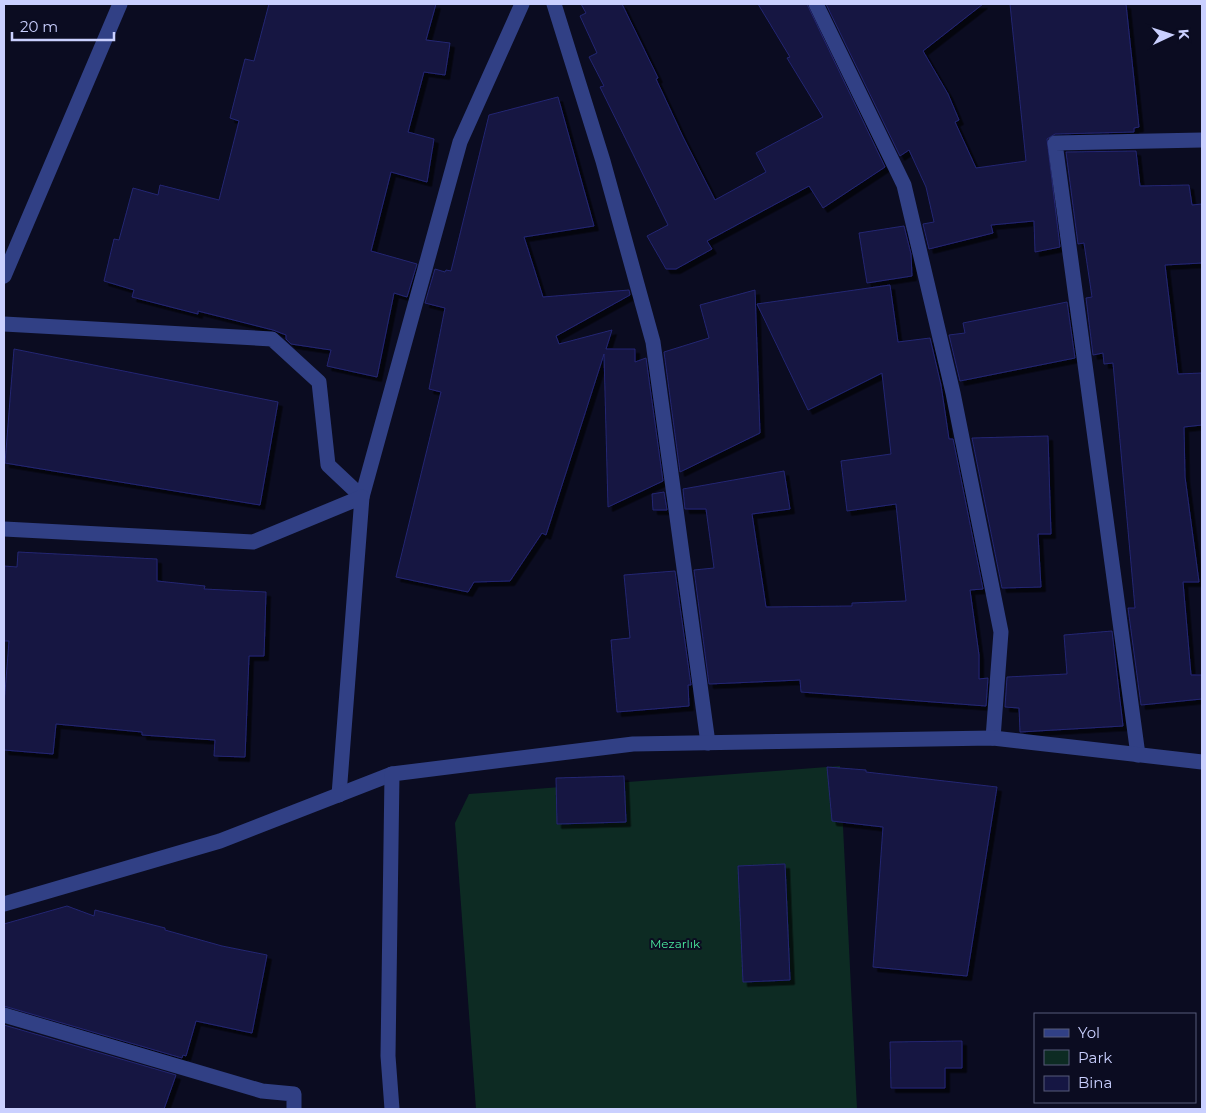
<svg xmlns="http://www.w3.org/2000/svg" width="1206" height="1113" font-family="Montserrat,sans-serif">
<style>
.green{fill:#0d2b23}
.building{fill:#151643;stroke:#242672;filter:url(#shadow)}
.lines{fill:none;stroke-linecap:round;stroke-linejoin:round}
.minor{stroke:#314085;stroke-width:15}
.labels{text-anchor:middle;stroke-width:4;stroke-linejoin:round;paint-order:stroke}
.park-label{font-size:12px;fill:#4aeb9f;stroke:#0b0c21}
</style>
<defs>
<filter id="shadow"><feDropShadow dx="4.5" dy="4.5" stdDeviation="0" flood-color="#0009"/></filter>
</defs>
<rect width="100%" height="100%" fill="#0b0c21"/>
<!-- green -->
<path class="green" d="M 840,766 L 857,1109 L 476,1109 L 455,823 L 469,794 Z"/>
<!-- building -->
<g class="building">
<path d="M 269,4 L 436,4 L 426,40 L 450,43 L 445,75 L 424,72 L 408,132 L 434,139 L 427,182 L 391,172 L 371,251 L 417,264 L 407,297 L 394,293 L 377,377 L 327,366 L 331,350 L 291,344 L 286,339 L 286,335 L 273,330 L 198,311 L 198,314 L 132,297 L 134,290 L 104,281 L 114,239 L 119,240 L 133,188 L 158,195 L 160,185 L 219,200 L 239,121 L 230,118 L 245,59 L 254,61 Z"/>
<path d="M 581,4 L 622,4 L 658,78 L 656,79 L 683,137 L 715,200 L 766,172 L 756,153 L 823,117 L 787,58 L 790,57 L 758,4 L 807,4 L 885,167 L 823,208 L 809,186 L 707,241 L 712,249 L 676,269 L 666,269 L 647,236 L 668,225 L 600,87 L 604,86 L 589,57 L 597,53 L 580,16 L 586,13 Z"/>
<path d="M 826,4 L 983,4 L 923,51 L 948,94 L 959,120 L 955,122 L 976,168 L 1026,161 L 1010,4 L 1126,4 L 1139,127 L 1134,128 L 1134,132 L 1055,134 L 1047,139 L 1060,247 L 1035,252 L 1034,221 L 991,225 L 993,233 L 929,249 L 923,224 L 934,222 L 926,187 L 909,150 L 900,156 Z"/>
<path d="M 558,97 L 594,226 L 524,237 L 543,297 L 629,290 L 630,295 L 556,336 L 559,344 L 612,330 L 606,349 L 635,349 L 635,362 L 646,358 L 663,481 L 608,507 L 604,354 L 546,535 L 542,533 L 510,581 L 474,582 L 468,592 L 396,577 L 441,392 L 429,389 L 445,308 L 425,303 L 435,269 L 445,272 L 446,270 L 451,271 L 489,115 Z"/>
<path d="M 1136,151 L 1140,186 L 1189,185 L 1192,205 L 1202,204 L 1202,263 L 1165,265 L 1178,374 L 1202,373 L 1202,425 L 1184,427 L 1185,477 L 1199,582 L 1183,582 L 1191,675 L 1202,675 L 1202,699 L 1141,705 L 1128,608 L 1135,608 L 1113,363 L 1104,364 L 1103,353 L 1093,355 L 1086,298 L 1092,297 L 1084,243 L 1078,244 L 1066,152 Z"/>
<path d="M 904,226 L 911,254 L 912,276 L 867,283 L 859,233 Z"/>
<path d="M 890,285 L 898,342 L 930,338 L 941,385 L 949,439 L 953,439 L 983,589 L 970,590 L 979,655 L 979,679 L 988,678 L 986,706 L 801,692 L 800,680 L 709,684 L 694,570 L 714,568 L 706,509 L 685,509 L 683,489 L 784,471 L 790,509 L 752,514 L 766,607 L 852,606 L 852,603 L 906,601 L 896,504 L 847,511 L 841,461 L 891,454 L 882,373 L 808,410 L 757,304 Z"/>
<path d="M 755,290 L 760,433 L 680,472 L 664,352 L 709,338 L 700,305 Z"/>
<path d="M 1067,302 L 1075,358 L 960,381 L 949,335 L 965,333 L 963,323 Z"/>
<path d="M 14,349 L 278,402 L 260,505 L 5,463 Z"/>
<path d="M 1048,436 L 1051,534 L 1038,534 L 1041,587 L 1002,588 L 972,438 Z"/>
<path d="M 664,492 L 667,510 L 653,510 L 652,494 Z"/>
<path d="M 18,552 L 157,559 L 157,581 L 205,586 L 204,589 L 266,592 L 264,656 L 249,656 L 245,757 L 214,756 L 215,740 L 142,735 L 142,732 L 56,724 L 53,754 L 4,750 L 4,705 L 9,641 L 4,641 L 4,566 L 17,567 Z"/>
<path d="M 675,571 L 691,685 L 688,685 L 689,706 L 617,712 L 611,640 L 630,638 L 624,575 Z"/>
<path d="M 1112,631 L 1123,726 L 1020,732 L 1019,708 L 1005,707 L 1007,677 L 1067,674 L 1064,635 Z"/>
<path d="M 827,767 L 866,770 L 866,772 L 997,787 L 967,976 L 873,967 L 883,827 L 832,821 Z"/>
<path d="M 624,776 L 626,822 L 557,824 L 556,778 Z"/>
<path d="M 785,864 L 790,980 L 743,982 L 738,866 Z"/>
<path d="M 67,906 L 94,916 L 95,910 L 165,928 L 165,930 L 222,946 L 267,955 L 252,1033 L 196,1021 L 186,1056 L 183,1055 L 182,1058 L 4,1006 L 4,924 Z"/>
<path d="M 4,1025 L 176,1075 L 164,1109 L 4,1109 Z"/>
<path d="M 962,1041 L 962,1068 L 945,1068 L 945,1088 L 891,1088 L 890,1042 Z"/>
</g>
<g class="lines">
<!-- minor -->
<g class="minor">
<path d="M 554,4 L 603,161 L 653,342 L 708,743"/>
<path d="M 816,4 L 904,185 L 953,393 L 1001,632 L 993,738"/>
<path d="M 4,276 L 120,4"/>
<path d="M 4,324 L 272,339 L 319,382 L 328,465 L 362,497 L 460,142 L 522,4"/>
<path d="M 4,529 L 253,542 L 362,497 L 339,795"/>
<path d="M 1138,755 L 1055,143 L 1202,140"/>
<path d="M 4,904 L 220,841 L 392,774"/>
<path d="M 4,1015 L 262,1091 L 294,1094 L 294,1109"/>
<path d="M 392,1109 L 388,1056 L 392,774 L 633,744 L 993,738 L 1202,762"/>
</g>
</g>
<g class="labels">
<!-- park labels -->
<g class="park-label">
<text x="675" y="948">Mezarlık</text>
</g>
</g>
<!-- border -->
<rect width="1206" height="1113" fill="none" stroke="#cad0ff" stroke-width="10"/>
<!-- legend -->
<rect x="1034" y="1013" width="162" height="90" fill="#0b0c21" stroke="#575a7a"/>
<rect x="1044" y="1029" width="25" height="8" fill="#314085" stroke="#575a7a"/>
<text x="1078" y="1038" font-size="15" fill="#cad0ff">Yol</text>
<rect x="1044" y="1050" width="25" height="15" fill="#0d2b23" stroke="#575a7a"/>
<text x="1078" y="1063" font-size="15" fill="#cad0ff">Park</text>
<rect x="1044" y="1076" width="25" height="15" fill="#151643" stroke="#575a7a"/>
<text x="1078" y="1088" font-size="15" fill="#cad0ff">Bina</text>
<!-- north arrow -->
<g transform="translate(1171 35) rotate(86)" stroke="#0b0c21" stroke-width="4" paint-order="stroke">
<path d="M0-4L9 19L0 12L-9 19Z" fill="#cad0ff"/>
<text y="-8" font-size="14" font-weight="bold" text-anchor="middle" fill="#cad0ff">K</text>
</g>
<!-- scale -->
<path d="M12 32v8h102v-8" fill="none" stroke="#cad0ff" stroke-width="2.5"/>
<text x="20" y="32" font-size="15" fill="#cad0ff" stroke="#0b0c21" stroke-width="4" paint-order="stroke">20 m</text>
</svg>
